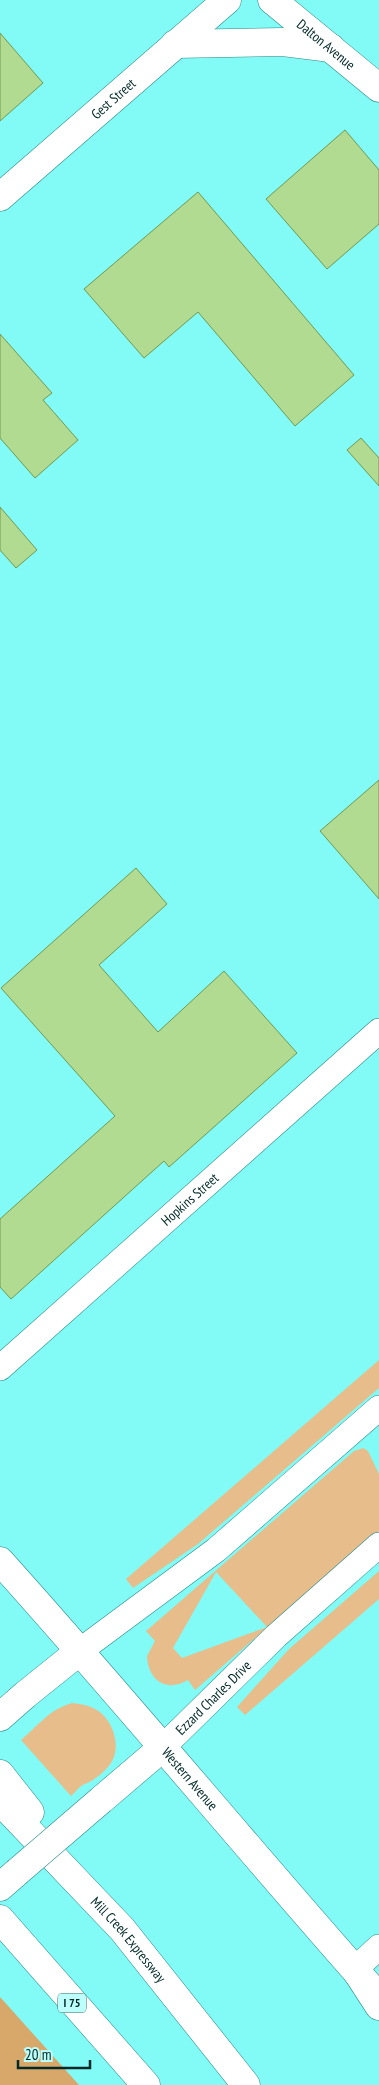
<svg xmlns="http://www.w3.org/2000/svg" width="379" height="2085" font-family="'PT Sans Narrow',sans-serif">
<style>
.green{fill:#e7be8b;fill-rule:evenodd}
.forest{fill:#d8a76a}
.building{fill:#b1db90;stroke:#729850}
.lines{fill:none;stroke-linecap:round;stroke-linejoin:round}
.minor-casing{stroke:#298986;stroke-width:26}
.tertiary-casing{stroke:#298986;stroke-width:29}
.secondary-casing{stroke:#298986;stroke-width:29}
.motorway-casing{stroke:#298986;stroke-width:29}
.minor{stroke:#fff;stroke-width:25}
.tertiary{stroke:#fff;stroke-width:28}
.secondary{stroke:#fff;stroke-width:28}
.motorway{stroke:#fff;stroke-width:28}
.secondary-bridge-casing{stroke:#298986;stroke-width:29;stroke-linecap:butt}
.secondary-bridge{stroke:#fff;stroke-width:28}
.labels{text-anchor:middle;stroke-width:5;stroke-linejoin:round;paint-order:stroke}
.shield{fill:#bdfffb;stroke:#396967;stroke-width:1}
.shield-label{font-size:12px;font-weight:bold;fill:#002928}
.street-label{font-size:14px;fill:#002928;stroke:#bdfffb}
</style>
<rect width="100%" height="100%" fill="#82faf5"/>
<!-- green -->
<g class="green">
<path d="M 379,1360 L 379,1388 L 198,1544 L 133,1588 L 126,1579 Z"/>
<path d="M 363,1448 L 368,1451 L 379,1474 L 379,1531 L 195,1690 L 188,1680 C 166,1693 148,1680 147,1656 L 155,1641 L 146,1631 L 354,1451 ZM 216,1572 L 267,1627 L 182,1658 L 173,1648 Z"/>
<path d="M 379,1571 L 379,1599 L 245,1715 L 237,1707 L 289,1649 Z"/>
<path d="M 72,1703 C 82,1704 93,1706 101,1713 C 114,1724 121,1748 111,1763 C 105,1772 93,1781 85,1784 C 80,1785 75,1793 71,1796 L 21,1740 C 38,1726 48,1710 72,1703 Z"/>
</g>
<!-- forest -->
<path class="forest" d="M 0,1997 L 79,2085 L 0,2085 Z"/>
<!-- building -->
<g class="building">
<path d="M 0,33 L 43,83 L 0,121 Z"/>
<path d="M 345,130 L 379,170 L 379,224 L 327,269 L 266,199 Z"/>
<path d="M 198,192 L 354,375 L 295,426 L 198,312 L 144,358 L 84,289 Z"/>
<path d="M 0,334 L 52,393 L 43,400 L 78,440 L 35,478 L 0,438 Z"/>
<path d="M 361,438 L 379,458 L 379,486 L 347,450 Z"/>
<path d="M 0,507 L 37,550 L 16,568 L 0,550 Z"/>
<path d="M 379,780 L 379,899 L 320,831 Z"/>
<path d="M 136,868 L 167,904 L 99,965 L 158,1032 L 224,971 L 297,1053 L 169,1167 L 164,1161 L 11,1299 L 0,1287 L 0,1219 L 115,1116 L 1,988 Z"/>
</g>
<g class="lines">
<defs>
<g id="minor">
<path id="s1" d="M 0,1368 L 379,1031"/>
<path d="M 81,1650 L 216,1550 L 379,1408"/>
<path id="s2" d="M 162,1748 L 276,1636 L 379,1545"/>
<path d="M 355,1969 L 379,1947"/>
</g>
<g id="tertiary">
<path id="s3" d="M 0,197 L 227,0"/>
</g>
<g id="secondary">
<path id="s4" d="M 272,0 L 379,88"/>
<path d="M 175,44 L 283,42 L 331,48"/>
<path id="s5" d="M 0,1561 C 126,1701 246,1847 371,1988"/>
<path d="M 0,1717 L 25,1695 L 81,1650"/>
<path d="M 101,1800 L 162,1748"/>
<path d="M 0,1887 L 16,1873"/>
</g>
<g id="motorway">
<path d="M 0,1774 L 30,1812"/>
<path id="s6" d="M 0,1801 L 122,1929 L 246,2085"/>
<path d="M 0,1919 L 146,2085"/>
<path d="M 355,1969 L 379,2006"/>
</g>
</defs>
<!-- minor casing -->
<use href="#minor" class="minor-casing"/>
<!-- tertiary casing -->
<use href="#tertiary" class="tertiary-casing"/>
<!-- secondary casing -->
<use href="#secondary" class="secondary-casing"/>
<!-- motorway casing -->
<use href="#motorway" class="motorway-casing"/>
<!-- minor -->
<use href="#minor" class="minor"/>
<!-- tertiary -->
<use href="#tertiary" class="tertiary"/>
<!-- secondary -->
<use href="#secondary" class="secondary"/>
<!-- motorway -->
<use href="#motorway" class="motorway"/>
<defs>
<path id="secondary-bridge" d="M 16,1873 L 101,1800"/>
</defs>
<!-- secondary-bridge casing -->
<use href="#secondary-bridge" class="secondary-bridge-casing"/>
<!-- secondary-bridge -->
<use href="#secondary-bridge" class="secondary-bridge"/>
</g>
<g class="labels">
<!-- shield labels -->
<rect class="shield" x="58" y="1993.5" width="28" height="19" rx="4"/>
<g class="shield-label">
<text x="72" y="2007">I 75</text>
</g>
<!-- street labels -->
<g class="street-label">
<text dy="5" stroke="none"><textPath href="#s4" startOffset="70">Dalton Avenue</textPath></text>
<text dy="5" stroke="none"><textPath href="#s3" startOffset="150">Gest Street</textPath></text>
<text dy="5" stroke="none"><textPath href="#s1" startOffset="254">Hopkins Street</textPath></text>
<text dy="5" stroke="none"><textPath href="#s2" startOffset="72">Ezzard Charles Drive</textPath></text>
<text dy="5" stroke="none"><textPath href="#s5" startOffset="289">Western Avenue</textPath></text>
<text dy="5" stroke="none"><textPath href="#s6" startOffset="189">Mill Creek Expressway</textPath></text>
</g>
</g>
<!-- scale -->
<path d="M18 2060v8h72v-8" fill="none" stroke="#002928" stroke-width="2.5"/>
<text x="25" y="2060" font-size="15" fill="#002928" stroke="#bdfffb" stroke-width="4" paint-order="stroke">20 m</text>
</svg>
